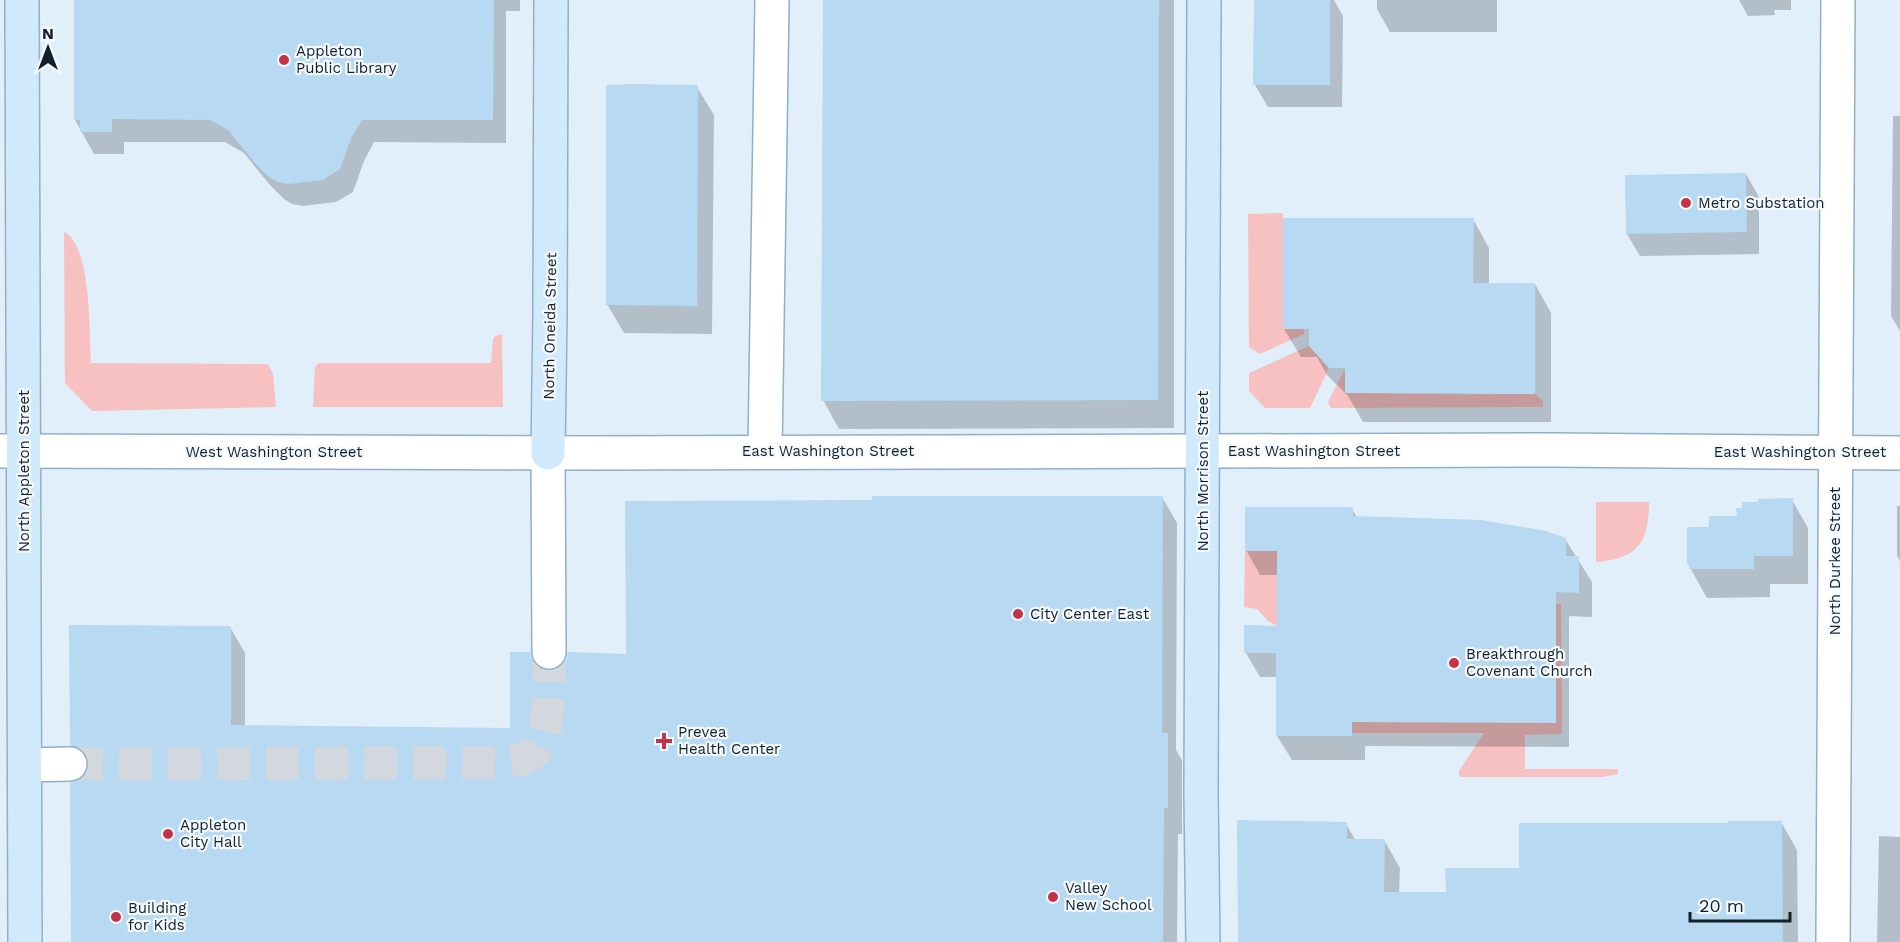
<svg xmlns="http://www.w3.org/2000/svg" width="1900" height="942" font-family="'Work Sans',sans-serif">
<style>
.built{fill:#e0effa}
.green{fill:#f7c1c1}
.shadow{fill:#0003}
.building{fill:#b7d9f1}
.lines{fill:none;stroke-linecap:round;stroke-linejoin:round}
.minor-tunnel{stroke:#d2d8de;stroke-width:33;stroke-dasharray:33 16;stroke-linecap:butt}
.minor-casing{stroke:#91b0c5;stroke-width:36}
.tertiary-casing{stroke:#91b0c5;stroke-width:36}
.secondary-casing{stroke:#91b0c5;stroke-width:36}
.minor{stroke:#fff;stroke-width:33}
.tertiary{stroke:#fff;stroke-width:33}
.secondary{stroke:#d0eafb;stroke-width:33}
.poi-dot{fill:#c33246;stroke:#f3f9fe;stroke-width:2}
.labels{text-anchor:middle;stroke-width:4.5;stroke-linejoin:round;paint-order:stroke}
.poi-label{font-size:15px;fill:#142028;stroke:#f3f9fe;text-anchor:start}
.street-label{font-size:15px;fill:#142028;stroke:#f3f9fe}
</style>
<rect width="100%" height="100%" fill="#f3f9fe"/>
<!-- built -->
<rect class="built" x="0" y="0" width="1900" height="942"/>
<!-- green -->
<g class="green">
<path d="M 1283,213 L 1283,321 L 1287,329 L 1304,329 L 1304,334 L 1260,354 L 1249,347 L 1248,214 Z"/>
<path d="M 64,232 C 92,244 89,336 91,363 L 268,364 L 273,374 L 276,407 L 92,411 L 65,383 Z"/>
<path d="M 502,334 L 503,407 L 313,407 L 315,367 L 319,363 L 491,363 L 493,339 L 495,336 Z"/>
<path d="M 1309,346 L 1329,368 L 1310,408 L 1265,408 L 1249,391 L 1249,373 Z"/>
<path d="M 1345,369 L 1345,391 L 1350,393 L 1535,394 L 1543,401 L 1543,407 L 1331,408 L 1328,402 Z"/>
<path d="M 1596,502 L 1649,502 C 1649,543 1637,559 1596,562 Z"/>
<path d="M 1245,551 L 1277,551 L 1277,626 L 1268,621 L 1257,609 L 1244,607 Z"/>
<path d="M 1556,604 L 1561,604 L 1562,734 L 1525,735 L 1525,769 L 1618,769 L 1618,774 L 1603,777 L 1462,777 L 1459,776 L 1459,771 L 1484,733 L 1352,733 L 1352,722 L 1555,723 Z"/>
</g>
<!-- shadow -->
<g class="shadow">
<path d="M 75,0 L 520,0 L 520,11 L 506,11 L 506,143 L 374,142 L 364,161 L 353,192 L 336,202 L 303,206 L 292,204 L 284,199 L 269,184 L 244,153 L 225,142 L 124,142 L 124,154 L 94,154 L 75,120 Z"/>
<path d="M 825,0 L 1174,0 L 1174,428 L 839,429 L 823,400 Z"/>
<path d="M 1255,0 L 1334,0 L 1343,16 L 1342,107 L 1268,107 L 1255,85 Z"/>
<path d="M 1377,0 L 1497,0 L 1497,32 L 1390,32 L 1377,9 Z"/>
<path d="M 1791,0 L 1791,10 L 1774,10 L 1775,15 L 1748,16 L 1739,0 Z"/>
<path d="M 697,87 L 714,115 L 712,334 L 624,333 L 607,304 Z"/>
<path d="M 1893,116 L 1900,116 L 1900,331 L 1891,316 Z"/>
<path d="M 1746,174 L 1759,197 L 1759,254 L 1640,256 L 1627,234 Z"/>
<path d="M 1473,219 L 1489,248 L 1489,285 L 1535,284 L 1551,313 L 1551,422 L 1363,422 L 1348,396 L 1327,375 L 1317,357 L 1301,357 L 1284,329 Z"/>
<path d="M 1162,497 L 1177,523 L 1176,750 L 1182,760 L 1182,834 L 1178,834 L 1177,942 L 72,942 L 81,781 L 88,771 L 71,745 L 230,627 L 245,653 L 245,727 L 512,730 L 529,654 L 538,669 L 548,672 L 627,656 Z"/>
<path d="M 1792,500 L 1808,528 L 1808,584 L 1770,584 L 1770,597 L 1707,598 L 1688,564 L 1711,528 Z"/>
<path d="M 1897,506 L 1900,506 L 1900,561 L 1897,555 Z"/>
<path d="M 1352,509 L 1357,517 L 1565,539 L 1592,582 L 1592,617 L 1569,616 L 1569,747 L 1365,746 L 1365,760 L 1292,760 L 1277,736 L 1278,677 L 1260,677 L 1246,653 L 1246,627 L 1278,627 L 1279,575 L 1260,575 L 1246,550 Z"/>
<path d="M 1781,822 L 1797,850 L 1798,942 L 1238,942 L 1346,824 L 1356,841 L 1384,840 L 1400,868 L 1399,893 L 1447,893 L 1520,870 L 1729,825 Z"/>
<path d="M 1879,836 L 1900,837 L 1900,942 L 1877,942 Z"/>
</g>
<!-- building -->
<g class="building">
<path d="M 74,0 L 494,0 L 493,120 L 362,120 L 351,138 L 340,169 L 323,180 L 289,184 L 278,182 L 269,177 L 254,162 L 229,131 L 211,120 L 112,119 L 112,132 L 80,132 L 80,120 L 74,120 Z"/>
<path d="M 823,0 L 1159,0 L 1158,400 L 821,401 Z"/>
<path d="M 1254,0 L 1330,0 L 1330,85 L 1253,85 Z"/>
<path d="M 631,84 L 698,85 L 697,306 L 606,305 L 606,85 Z"/>
<path d="M 1746,173 L 1747,232 L 1626,234 L 1625,175 Z"/>
<path d="M 1283,218 L 1474,218 L 1473,283 L 1535,283 L 1535,394 L 1345,393 L 1345,368 L 1329,368 L 1309,346 L 1309,329 L 1283,329 Z"/>
<path d="M 872,496 L 1163,496 L 1162,733 L 1168,733 L 1168,808 L 1164,808 L 1163,942 L 71,942 L 70,783 L 80,780 L 86,773 L 89,764 L 86,754 L 78,747 L 70,745 L 69,625 L 231,626 L 231,725 L 510,728 L 510,652 L 530,652 L 533,662 L 539,668 L 549,671 L 559,668 L 566,661 L 568,652 L 626,654 L 625,501 L 872,500 Z"/>
<path d="M 1793,498 L 1793,556 L 1754,556 L 1754,569 L 1689,569 L 1689,564 L 1687,564 L 1687,527 L 1709,527 L 1709,516 L 1737,516 L 1736,508 L 1742,508 L 1742,502 L 1758,502 L 1758,499 Z"/>
<path d="M 1245,507 L 1353,507 L 1353,516 L 1481,520 L 1546,531 L 1566,538 L 1566,556 L 1579,556 L 1579,593 L 1556,592 L 1556,723 L 1352,722 L 1352,736 L 1276,736 L 1276,653 L 1244,653 L 1244,625 L 1277,626 L 1277,551 L 1245,551 Z"/>
<path d="M 1237,820 L 1347,822 L 1347,839 L 1385,839 L 1384,892 L 1446,892 L 1445,868 L 1519,868 L 1519,823 L 1728,823 L 1728,821 L 1782,821 L 1783,942 L 1238,942 Z"/>
</g>
<g class="lines">
<!-- minor-tunnel -->
<path class="minor-tunnel" d="M 70,764 L 497,763 C 509,762 523,761 533,753 C 552,739 549,675 549,652"/>
<defs>
<g id="minor">
<path d="M 765,451 L 772,0"/>
<path d="M 548,453 L 549,652"/>
<path d="M 25,765 L 70,764"/>
</g>
<g id="tertiary">
<path d="M 0,451 L 591,453 L 1550,450 L 1900,453"/>
<path d="M 1833,942 C 1833,628 1838,314 1838,0"/>
</g>
<g id="secondary">
<path d="M 22,0 L 25,942"/>
<path d="M 548,453 L 550,314 L 551,0"/>
<path d="M 1203,942 L 1201,795 L 1204,0"/>
</g>
</defs>
<!-- minor casing -->
<use href="#minor" class="minor-casing"/>
<!-- tertiary casing -->
<use href="#tertiary" class="tertiary-casing"/>
<!-- secondary casing -->
<use href="#secondary" class="secondary-casing"/>
<!-- minor -->
<use href="#minor" class="minor"/>
<!-- tertiary -->
<use href="#tertiary" class="tertiary"/>
<!-- secondary -->
<use href="#secondary" class="secondary"/>
</g>
<!-- markers -->
<g class="poi-dot">
<circle cx="284" cy="60" r="6"/>
<circle cx="1686" cy="203" r="6"/>
<circle cx="1018" cy="614" r="6"/>
<circle cx="1454" cy="663" r="6"/>
<path d="M661 732h6v6h6v6h-6v6h-6v-6h-6v-6h6z"/>
<circle cx="168" cy="834" r="6"/>
<circle cx="1053" cy="897" r="6"/>
<circle cx="116" cy="917" r="6"/>
</g>
<g class="labels">
<!-- poi labels -->
<g class="poi-label">
<text x="296" y="56">Appleton<tspan x="296" dy="17">Public Library</tspan></text>
<text x="1698" y="208">Metro Substation</text>
<text x="1030" y="619">City Center East</text>
<text x="1466" y="659">Breakthrough<tspan x="1466" dy="17">Covenant Church</tspan></text>
<text x="678" y="737">Prevea<tspan x="678" dy="17">Health Center</tspan></text>
<text x="180" y="830">Appleton<tspan x="180" dy="17">City Hall</tspan></text>
<text x="1065" y="893">Valley<tspan x="1065" dy="17">New School</tspan></text>
<text x="128" y="913">Building<tspan x="128" dy="17">for Kids</tspan></text>
</g>
<!-- street labels -->
<g class="street-label">
<text transform="translate(550 326) rotate(-89)" y="5">North Oneida Street</text>
<text x="828" y="456">East Washington Street</text>
<text x="1314" y="456">East Washington Street</text>
<text x="274" y="457">West Washington Street</text>
<text x="1800" y="457">East Washington Street</text>
<text transform="translate(24 471) rotate(-90)" y="5">North Appleton Street</text>
<text transform="translate(1203 471) rotate(-90)" y="5">North Morrison Street</text>
<text transform="translate(1835 561) rotate(-90)" y="5">North Durkee Street</text>
</g>
</g>
<!-- north arrow -->
<g transform="translate(48 48)" stroke="#f3f9fe" stroke-width="4.5" paint-order="stroke">
<path d="M0-4.5L10 22L0 15L-10 22Z" fill="#142028"/>
<text y="-9" font-size="16" font-weight="bold" text-anchor="middle" fill="#142028">N</text>
</g>
<!-- scale -->
<path d="M1690 912v9h100v-9" fill="none" stroke="#142028" stroke-width="3"/>
<text x="1699" y="912" font-size="18" fill="#142028" stroke="#f3f9fe" stroke-width="4.5" paint-order="stroke">20 m</text>
</svg>
